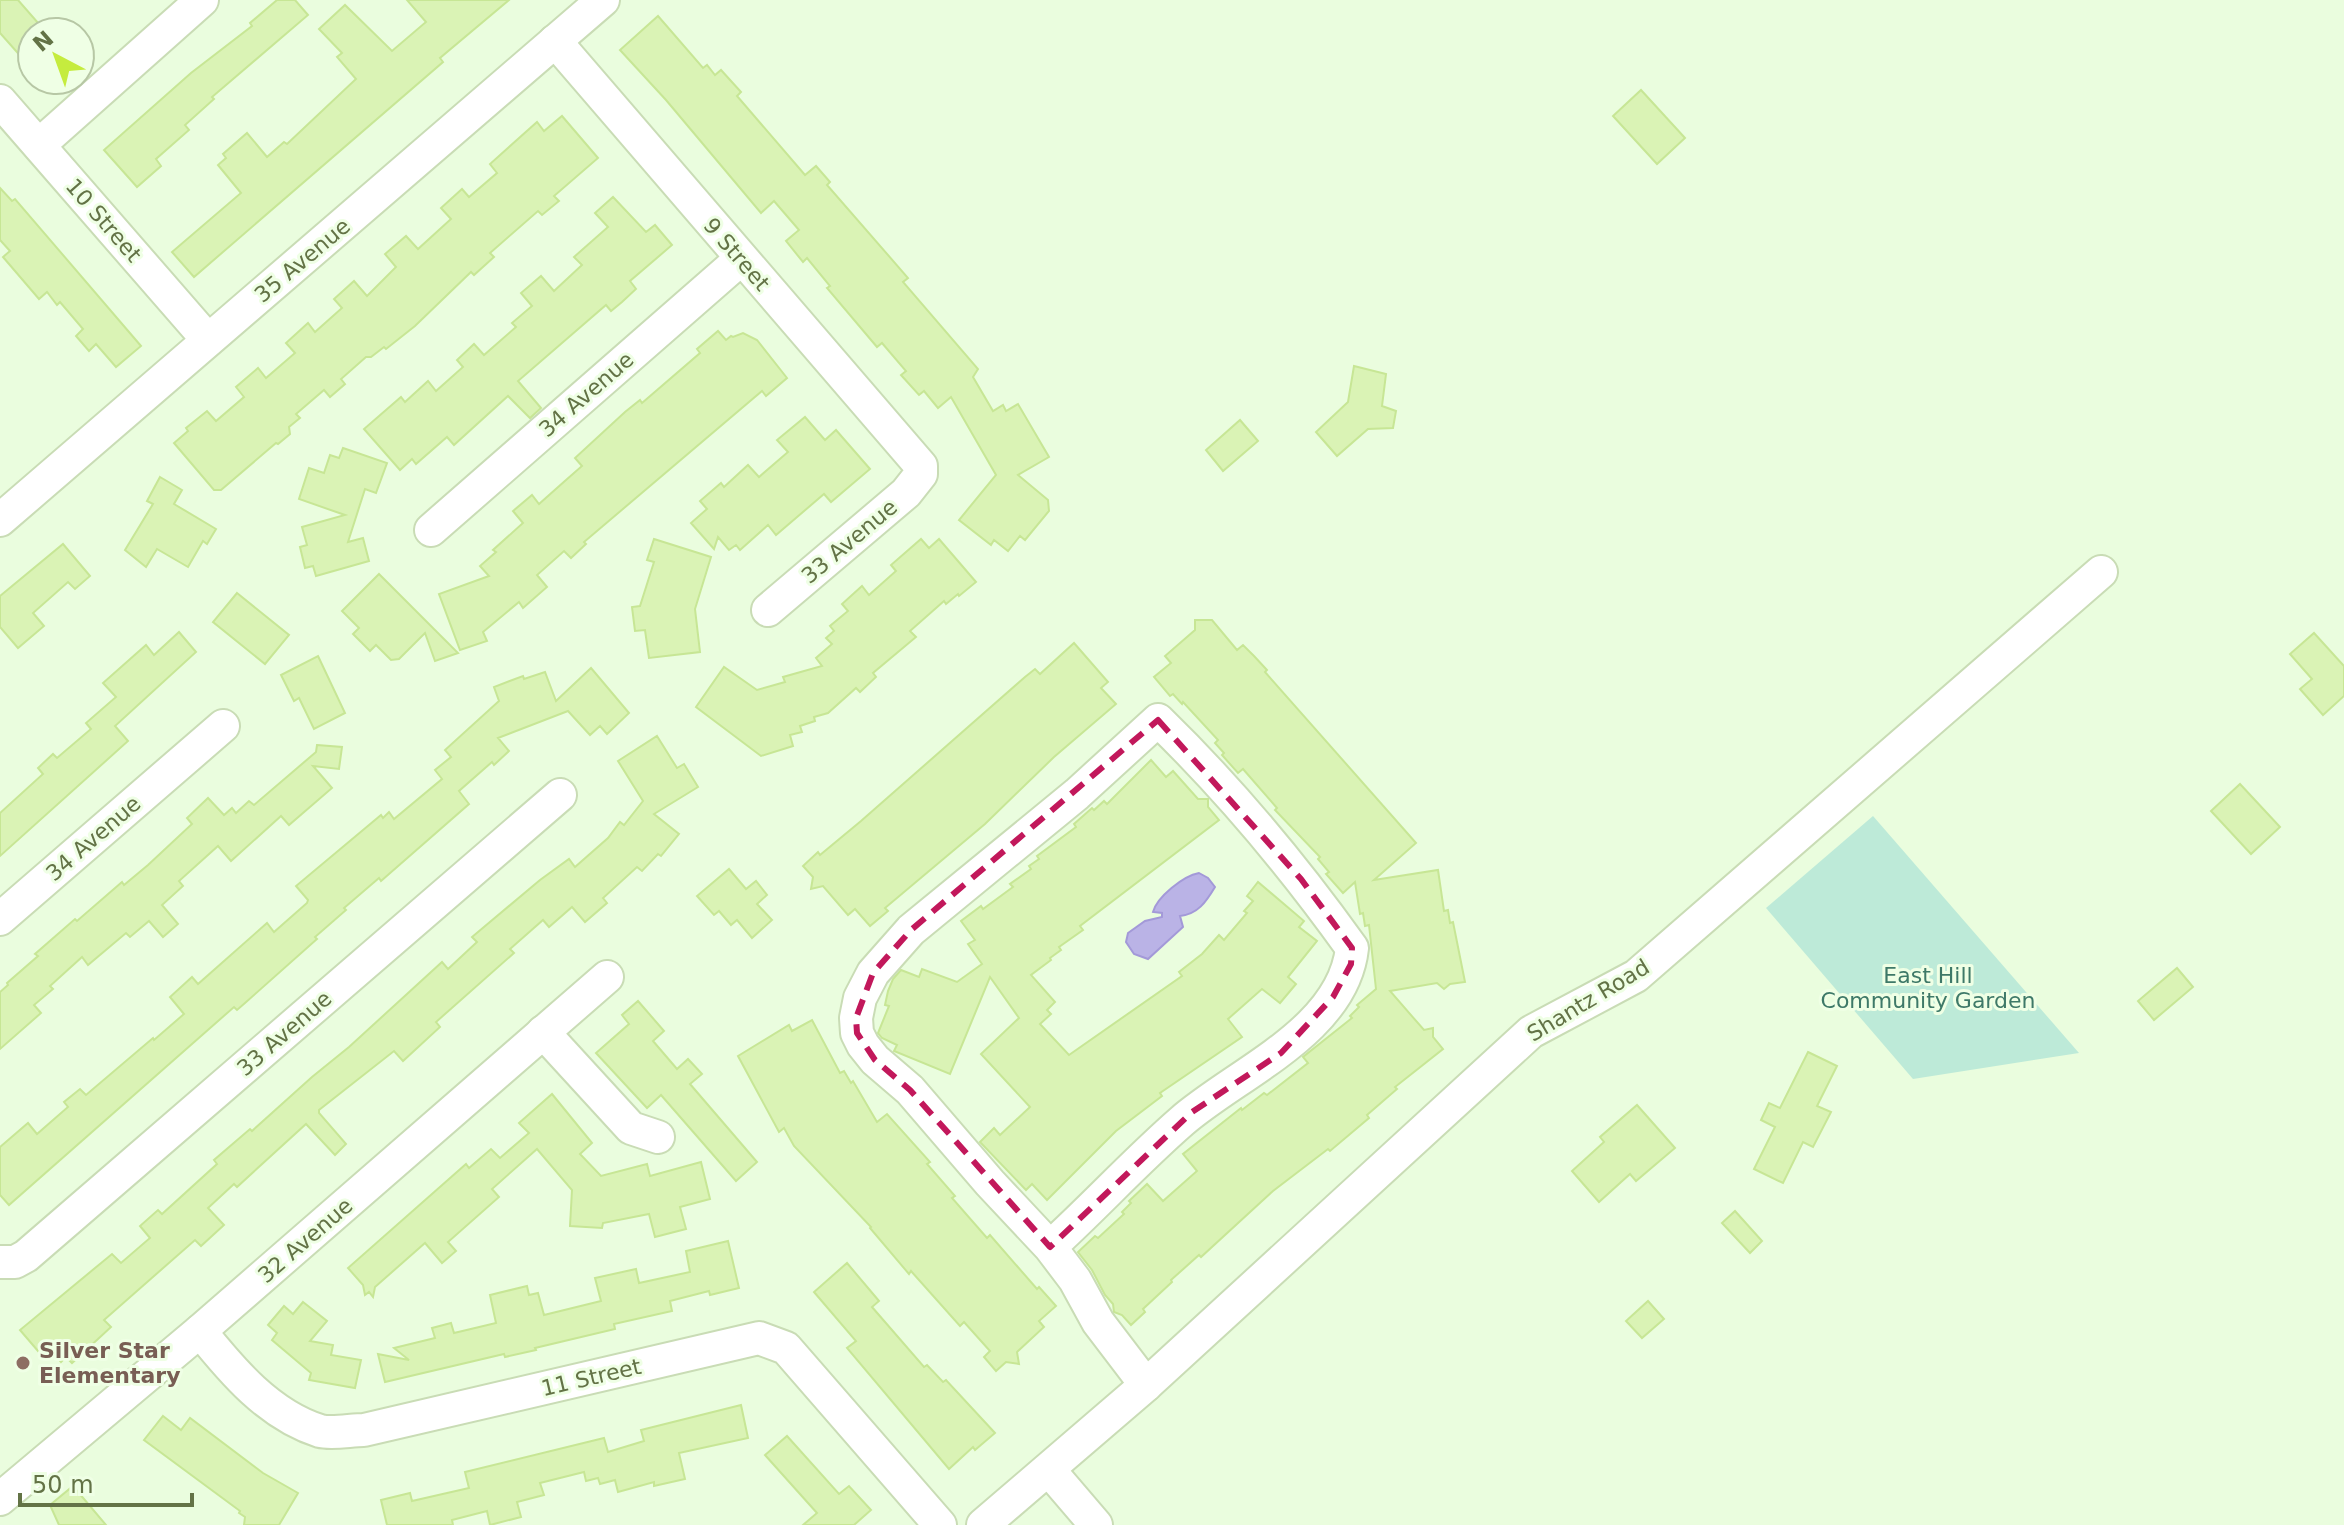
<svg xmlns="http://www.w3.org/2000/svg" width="2344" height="1525" font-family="'DejaVu Sans',sans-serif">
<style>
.green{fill:#bdead8}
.water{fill:#bab3e6;stroke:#a399d8;stroke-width:2}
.building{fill:#daf3b5;stroke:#c7e695;stroke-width:2}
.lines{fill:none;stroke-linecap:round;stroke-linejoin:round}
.minor-casing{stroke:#c9dcb5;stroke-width:36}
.minor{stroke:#fff;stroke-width:32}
.marked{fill:none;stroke:#c2185b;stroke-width:6;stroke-dasharray:16 10;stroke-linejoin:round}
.education-dot{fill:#8d6e63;stroke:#efffe5;stroke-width:3}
.labels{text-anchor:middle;stroke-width:6;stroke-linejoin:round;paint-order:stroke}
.street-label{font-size:22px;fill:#637346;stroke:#efffe5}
.park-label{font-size:22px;fill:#3e7968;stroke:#efffe5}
.education-label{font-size:22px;font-weight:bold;fill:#785e54;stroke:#efffe5;text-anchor:start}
</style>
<rect width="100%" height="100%" fill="#eafdde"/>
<!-- green -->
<path class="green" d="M 1873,816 L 2079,1053 L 1913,1079 L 1766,908 Z"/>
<!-- water -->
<path class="water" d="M 1199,873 L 1208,878 L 1215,887 C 1206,902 1198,914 1180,916 L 1183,927 L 1148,959 L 1134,954 L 1126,942 L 1128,933 L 1145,921 L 1162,917 L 1162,913 L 1153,912 C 1157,897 1183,876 1199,873 Z"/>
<!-- building -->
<g class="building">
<path d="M 0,0 L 18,0 L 46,32 L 32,32 L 32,69 L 0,33 Z"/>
<path d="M 277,0 L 295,0 L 308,15 L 212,97 L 214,99 L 185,125 L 189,130 L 156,159 L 161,166 L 137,187 L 104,150 L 191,73 L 252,26 L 250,23 Z"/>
<path d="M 407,0 L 509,0 L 440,58 L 443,62 L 194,277 L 172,252 L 241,193 L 218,165 L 226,158 L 223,154 L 247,133 L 267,157 L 284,142 L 287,144 L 356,79 L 337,57 L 342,53 L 319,29 L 345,5 L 392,51 L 426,22 Z"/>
<path d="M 658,16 L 703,68 L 707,65 L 715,75 L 721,70 L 741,92 L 737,96 L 805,175 L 816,166 L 830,182 L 827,185 L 908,278 L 903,282 L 978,369 L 973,377 L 993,411 L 1003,405 L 1006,411 L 1018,404 L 1049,457 L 1018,475 L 1048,500 L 1049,511 L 1025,540 L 1020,536 L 1008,551 L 994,540 L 991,545 L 959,520 L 996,475 L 951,397 L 938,408 L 924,391 L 919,395 L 901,375 L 906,371 L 882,343 L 877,347 L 827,288 L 830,286 L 807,258 L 803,262 L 786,241 L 799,230 L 774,201 L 761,213 L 666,100 L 620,50 Z"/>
<path d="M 1641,90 L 1685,138 L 1657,164 L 1613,116 Z"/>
<path d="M 562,116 L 598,158 L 554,196 L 559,201 L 542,215 L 538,211 L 490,253 L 494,257 L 474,275 L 471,272 L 415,326 L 386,349 L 384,347 L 371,357 L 366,357 L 341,379 L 345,384 L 330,397 L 324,390 L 296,414 L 300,418 L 289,427 L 290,434 L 278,444 L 276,443 L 221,490 L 214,490 L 174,443 L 188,431 L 186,428 L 207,411 L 216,421 L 244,397 L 236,387 L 258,368 L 266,378 L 295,353 L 286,343 L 308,323 L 315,332 L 342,308 L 334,299 L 354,281 L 367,296 L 396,267 L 385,254 L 406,236 L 418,249 L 451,219 L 441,208 L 462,189 L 469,197 L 497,173 L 490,164 L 537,122 L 544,131 Z"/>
<path d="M 0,188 L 12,201 L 15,199 L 141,346 L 116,367 L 96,344 L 89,351 L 76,336 L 83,329 L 60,302 L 57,305 L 47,292 L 39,299 L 3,257 L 10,251 L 0,240 Z"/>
<path d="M 613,197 L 646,232 L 655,225 L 672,245 L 630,281 L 636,289 L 622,302 L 611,311 L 606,305 L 518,381 L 541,408 L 530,418 L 508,396 L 454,445 L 447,437 L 416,464 L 412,459 L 400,470 L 364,429 L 401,397 L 405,402 L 428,381 L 436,391 L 463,367 L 457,360 L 474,344 L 484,355 L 516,327 L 512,323 L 532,306 L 521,293 L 541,276 L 554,291 L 582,265 L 574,257 L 608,227 L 595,213 Z"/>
<path d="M 718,331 L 726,340 L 731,336 L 733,337 L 743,333 L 757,340 L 787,378 L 766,396 L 762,391 L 584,542 L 586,544 L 571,558 L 564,551 L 537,575 L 547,587 L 523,608 L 519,602 L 483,632 L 487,641 L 460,650 L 439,594 L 489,576 L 480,566 L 496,552 L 493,550 L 523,523 L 513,511 L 532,495 L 539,504 L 566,480 L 582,466 L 575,458 L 625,412 L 640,400 L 642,403 L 700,353 L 697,349 Z"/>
<path d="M 1354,366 L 1386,374 L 1382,406 L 1396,411 L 1393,428 L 1368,429 L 1337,456 L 1316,432 L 1348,402 Z"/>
<path d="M 805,417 L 825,440 L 836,430 L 870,469 L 831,502 L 824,494 L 776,535 L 768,525 L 740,550 L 736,545 L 729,550 L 718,537 L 714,549 L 691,523 L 707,509 L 700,501 L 721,483 L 724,487 L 748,465 L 759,477 L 788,452 L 777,440 Z"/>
<path d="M 1240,420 L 1258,441 L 1223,471 L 1206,450 Z"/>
<path d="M 343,448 L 387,463 L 376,493 L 365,489 L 348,542 L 363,538 L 369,561 L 316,576 L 313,566 L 305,568 L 300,547 L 307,545 L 302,527 L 345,515 L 299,499 L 309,468 L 324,473 L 330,455 L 339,458 Z"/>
<path d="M 160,477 L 182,490 L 174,504 L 216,529 L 207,544 L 203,541 L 188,567 L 157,549 L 146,567 L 125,550 L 153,504 L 147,501 Z"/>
<path d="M 654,539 L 711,557 L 695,609 L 700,652 L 649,658 L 645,630 L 635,631 L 632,607 L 640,606 L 654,562 L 647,560 Z"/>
<path d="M 921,539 L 929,548 L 939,539 L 976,582 L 959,596 L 958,594 L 946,604 L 944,601 L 910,631 L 916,637 L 873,673 L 876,677 L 860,692 L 856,688 L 828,713 L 814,717 L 815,721 L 800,726 L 802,732 L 790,735 L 793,746 L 761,756 L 696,707 L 724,667 L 757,690 L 785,682 L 783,677 L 822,666 L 816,658 L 832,644 L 826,638 L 834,631 L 830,626 L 848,611 L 842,604 L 862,586 L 869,595 L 896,571 L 891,565 Z"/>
<path d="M 63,544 L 90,576 L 75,589 L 68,582 L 33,613 L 44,626 L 18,648 L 0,627 L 0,596 Z"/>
<path d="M 379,574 L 458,653 L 435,661 L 425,633 L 399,659 L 391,660 L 376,645 L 370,651 L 353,634 L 359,628 L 342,611 Z"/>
<path d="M 237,593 L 289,635 L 265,664 L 213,622 Z"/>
<path d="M 1195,620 L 1212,620 L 1237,650 L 1243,645 L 1254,656 L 1267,670 L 1265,672 L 1416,843 L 1374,880 L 1438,870 L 1444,911 L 1448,910 L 1450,923 L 1453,922 L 1465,982 L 1450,984 L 1444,989 L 1437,983 L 1390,991 L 1424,1030 L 1433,1028 L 1433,1037 L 1443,1049 L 1395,1087 L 1397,1089 L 1367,1115 L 1369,1118 L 1330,1151 L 1328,1149 L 1273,1191 L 1201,1257 L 1199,1255 L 1171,1280 L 1172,1282 L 1143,1309 L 1145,1312 L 1131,1325 L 1122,1315 L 1114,1312 L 1113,1304 L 1105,1295 L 1092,1270 L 1078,1252 L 1095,1236 L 1098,1238 L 1124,1214 L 1122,1212 L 1131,1203 L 1129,1201 L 1147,1184 L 1163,1201 L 1197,1171 L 1183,1154 L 1241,1108 L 1242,1110 L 1264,1093 L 1267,1095 L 1308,1063 L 1303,1057 L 1352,1018 L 1350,1016 L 1359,1007 L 1357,1005 L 1376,989 L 1369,925 L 1365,926 L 1363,913 L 1360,914 L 1355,882 L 1343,893 L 1326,874 L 1329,872 L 1318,859 L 1320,857 L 1275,810 L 1277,808 L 1243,769 L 1238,773 L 1222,755 L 1224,753 L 1215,743 L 1218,740 L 1183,702 L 1182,704 L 1173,694 L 1170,696 L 1154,677 L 1171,663 L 1165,656 L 1195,630 Z"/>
<path d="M 179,632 L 196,652 L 115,726 L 128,741 L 0,856 L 0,813 L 43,774 L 38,768 L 53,754 L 57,758 L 91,729 L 86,723 L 116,697 L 103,683 L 146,645 L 154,655 Z"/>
<path d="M 2314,633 L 2344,666 L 2344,696 L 2323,715 L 2300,689 L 2312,679 L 2290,654 Z"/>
<path d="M 1074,643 L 1108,682 L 1101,688 L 1116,704 L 1054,757 L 985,824 L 885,908 L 888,911 L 870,926 L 855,909 L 848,915 L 823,886 L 811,889 L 813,877 L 803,866 L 818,852 L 820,855 L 861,821 L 1025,677 L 1035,669 L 1040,674 Z"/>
<path d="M 318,656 L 345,713 L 314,729 L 299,698 L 294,701 L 281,675 Z"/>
<path d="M 591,668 L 629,713 L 607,734 L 600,726 L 590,735 L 568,711 L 498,738 L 509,751 L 494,765 L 492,762 L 459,791 L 469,804 L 381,881 L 379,878 L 344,908 L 346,910 L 315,937 L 317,939 L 245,1003 L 237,1010 L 234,1007 L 9,1205 L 0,1195 L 0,1147 L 28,1123 L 37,1134 L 68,1107 L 64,1102 L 80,1089 L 86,1095 L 153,1038 L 154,1040 L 184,1014 L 170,997 L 192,977 L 198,984 L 267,923 L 274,932 L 307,903 L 308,900 L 296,886 L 381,815 L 383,818 L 389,812 L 394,819 L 442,779 L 435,770 L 451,757 L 445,750 L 499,701 L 494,687 L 523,676 L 524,679 L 545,672 L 556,701 Z"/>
<path d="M 657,736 L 677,768 L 684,764 L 698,787 L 654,814 L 679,834 L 661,856 L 658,854 L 642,871 L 637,867 L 603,898 L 607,903 L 585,922 L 572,907 L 549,927 L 543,920 L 510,949 L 514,953 L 436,1022 L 440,1027 L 403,1061 L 394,1051 L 319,1110 L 319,1113 L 346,1144 L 335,1155 L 306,1124 L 237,1187 L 234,1184 L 208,1208 L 224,1225 L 201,1246 L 195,1240 L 104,1320 L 111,1327 L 72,1363 L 66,1357 L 61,1362 L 46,1344 L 38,1351 L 20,1330 L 112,1254 L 121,1263 L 150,1238 L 140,1226 L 158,1210 L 162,1214 L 217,1164 L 214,1160 L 250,1129 L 252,1131 L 312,1077 L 349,1047 L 442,962 L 448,969 L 477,942 L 472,937 L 540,880 L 569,859 L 575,867 L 608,838 L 620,822 L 624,825 L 643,801 L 618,761 Z"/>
<path d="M 317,745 L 342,747 L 339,769 L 313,766 L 332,788 L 289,825 L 281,816 L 231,861 L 218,846 L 179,881 L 183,886 L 162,905 L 178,924 L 163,937 L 149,921 L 130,937 L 126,933 L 88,965 L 82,957 L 50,986 L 53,989 L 34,1005 L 41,1013 L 0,1049 L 0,992 L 8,985 L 7,983 L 38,956 L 35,954 L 75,919 L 77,921 L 122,882 L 124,885 L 148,865 L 192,824 L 187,818 L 208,798 L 224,815 L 232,808 L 236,813 L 249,801 L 254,805 L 316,752 Z"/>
<path d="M 1151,760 L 1166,777 L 1173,771 L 1198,799 L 1208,799 L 1208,807 L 1219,820 L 1080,926 L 1083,930 L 1059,947 L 1061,950 L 1050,958 L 1051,960 L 1031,975 L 1055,1002 L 1047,1010 L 1051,1014 L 1040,1024 L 1069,1055 L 1182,976 L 1179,972 L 1202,954 L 1219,935 L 1224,940 L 1247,913 L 1244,911 L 1253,901 L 1247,896 L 1258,882 L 1304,921 L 1299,927 L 1317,941 L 1288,977 L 1296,984 L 1280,1003 L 1262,989 L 1228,1019 L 1242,1037 L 1160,1093 L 1162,1096 L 1116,1131 L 1047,1200 L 1032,1184 L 1026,1190 L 980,1142 L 994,1128 L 1000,1135 L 1030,1107 L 981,1054 L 1019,1018 L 990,977 L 950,1074 L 894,1051 L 897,1045 L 882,1038 L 878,1033 L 889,1006 L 885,1005 L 888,991 L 893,979 L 901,970 L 919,977 L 922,969 L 957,982 L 982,964 L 968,944 L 975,940 L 961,921 L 981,906 L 983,909 L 1013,887 L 1010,884 L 1031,869 L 1029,866 L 1039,859 L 1037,856 L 1076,827 L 1074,824 L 1092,808 L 1094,810 L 1104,801 L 1107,804 Z"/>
<path d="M 2240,784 L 2280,827 L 2251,854 L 2211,811 Z"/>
<path d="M 729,869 L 746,889 L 756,881 L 767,895 L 757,904 L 772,920 L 752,938 L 737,920 L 731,925 L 719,911 L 714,915 L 697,896 Z"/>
<path d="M 2177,968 L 2193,987 L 2154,1020 L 2138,1001 Z"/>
<path d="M 638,1001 L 664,1031 L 653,1041 L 677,1069 L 688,1059 L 702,1074 L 690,1084 L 757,1162 L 736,1181 L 661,1095 L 647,1108 L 596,1053 L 629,1024 L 622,1015 Z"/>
<path d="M 812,1020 L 840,1073 L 844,1071 L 851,1083 L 853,1081 L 877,1122 L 887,1114 L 930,1162 L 927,1164 L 955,1196 L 952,1198 L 987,1238 L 990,1235 L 1037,1289 L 1039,1287 L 1056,1306 L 1039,1321 L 1044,1327 L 1017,1352 L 1019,1364 L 1006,1362 L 996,1371 L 984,1357 L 990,1351 L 964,1322 L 960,1326 L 911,1271 L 909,1274 L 870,1228 L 871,1227 L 794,1146 L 784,1128 L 779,1132 L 738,1056 L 789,1025 L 792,1031 Z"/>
<path d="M 1808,1052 L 1837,1066 L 1817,1106 L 1831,1112 L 1813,1147 L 1803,1142 L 1783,1183 L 1754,1169 L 1775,1127 L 1761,1120 L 1769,1103 L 1780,1108 Z"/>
<path d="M 552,1094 L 592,1143 L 580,1154 L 601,1176 L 647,1164 L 650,1176 L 701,1162 L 710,1199 L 680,1207 L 686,1229 L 655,1237 L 649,1214 L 603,1223 L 602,1228 L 570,1226 L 572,1190 L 537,1149 L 492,1189 L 499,1197 L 448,1242 L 456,1251 L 442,1263 L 425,1243 L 375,1287 L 373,1297 L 369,1292 L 365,1295 L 363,1285 L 348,1268 L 466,1164 L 469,1168 L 491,1149 L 500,1158 L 529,1133 L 519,1123 Z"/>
<path d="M 1637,1105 L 1675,1148 L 1636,1181 L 1630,1174 L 1599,1202 L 1572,1171 L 1604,1142 L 1600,1137 Z"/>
<path d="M 1735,1211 L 1762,1241 L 1750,1253 L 1722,1223 Z"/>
<path d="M 728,1241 L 739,1288 L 710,1295 L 709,1291 L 670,1301 L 672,1311 L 614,1324 L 615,1329 L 535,1348 L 536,1350 L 505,1357 L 504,1354 L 385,1382 L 378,1354 L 409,1360 L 394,1348 L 435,1338 L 432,1328 L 451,1323 L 454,1333 L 496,1323 L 490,1295 L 527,1286 L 529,1295 L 538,1293 L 544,1315 L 601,1301 L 595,1278 L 636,1269 L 639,1283 L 690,1272 L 686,1251 Z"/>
<path d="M 847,1263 L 879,1301 L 872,1307 L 924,1367 L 927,1365 L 943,1382 L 946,1380 L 995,1433 L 975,1450 L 973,1447 L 949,1469 L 847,1348 L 856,1341 L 814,1292 Z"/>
<path d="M 1648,1301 L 1664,1319 L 1642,1338 L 1626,1321 Z"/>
<path d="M 303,1302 L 327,1321 L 310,1341 L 333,1345 L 331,1355 L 361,1360 L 355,1388 L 309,1380 L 311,1373 L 272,1340 L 277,1333 L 268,1325 L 284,1306 L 293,1314 Z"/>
<path d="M 741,1405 L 748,1438 L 679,1453 L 685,1479 L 654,1486 L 654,1482 L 618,1492 L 615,1480 L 600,1484 L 598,1478 L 586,1481 L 584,1472 L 540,1483 L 544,1495 L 517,1502 L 521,1517 L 490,1525 L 487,1511 L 452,1520 L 453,1525 L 387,1525 L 381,1500 L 410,1493 L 412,1501 L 469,1488 L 465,1472 L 604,1438 L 608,1452 L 644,1441 L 641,1430 Z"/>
<path d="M 163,1416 L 181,1430 L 190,1418 L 263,1473 L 298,1493 L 279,1525 L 244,1525 L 245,1517 L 239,1513 L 240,1511 L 144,1440 Z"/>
<path d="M 787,1436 L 839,1494 L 849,1486 L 871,1510 L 854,1525 L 803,1525 L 817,1513 L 765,1455 Z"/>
<path d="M 73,1486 L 106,1525 L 59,1525 L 50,1505 Z"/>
</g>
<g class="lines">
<defs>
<g id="minor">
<path d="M 555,41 L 921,466 L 921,474 L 906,493 L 768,610"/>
<path d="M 0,101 L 208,340"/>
<path d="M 39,145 L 202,0"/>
<path d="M 0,520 L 603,0"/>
<path d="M 431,530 L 741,259"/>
<path d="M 0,919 L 223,726"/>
<path d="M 543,1032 L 631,1128 L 658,1137"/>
<path d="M 1050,1247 C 1095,1206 1136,1161 1182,1121 C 1237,1073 1343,1031 1352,948 C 1294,867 1230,790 1158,720 L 1077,794 L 911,930 L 873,973 L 860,998 L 856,1018 L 857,1033 L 863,1045 L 875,1060 L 910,1090 L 990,1183 L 1050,1247 L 1075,1280 L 1098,1322 L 1146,1385"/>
<path d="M 0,1262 L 15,1262 L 26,1256 L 560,795"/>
<path d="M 200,1331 C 232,1371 269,1415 320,1431 C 332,1434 351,1430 364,1430 L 759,1338 L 786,1348 L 940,1525"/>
<path d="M 1049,1470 L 1096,1525"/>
<path d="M 0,1499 L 200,1331 L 607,977"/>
<path d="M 983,1525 L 1146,1385 L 1531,1032 L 1636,976 L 2101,572"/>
</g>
</defs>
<!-- minor casing -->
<use href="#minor" class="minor-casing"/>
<!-- minor -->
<use href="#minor" class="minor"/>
</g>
<!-- marked area -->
<path class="marked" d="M 1158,720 L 1301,879 L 1352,948 L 1351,964 L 1333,997 L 1281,1053 L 1192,1112 L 1050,1247 L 910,1090 L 875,1060 L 857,1033 L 856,1018 L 873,973 L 911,930 Z"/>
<!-- markers -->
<circle class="education-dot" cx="23" cy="1363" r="8"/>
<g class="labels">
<!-- street labels -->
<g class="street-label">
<text transform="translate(104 220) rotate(49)" y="8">10 Street</text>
<text transform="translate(737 254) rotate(49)" y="8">9 Street</text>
<text transform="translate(302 260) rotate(-40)" y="8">35 Avenue</text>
<text transform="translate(586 394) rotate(-41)" y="8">34 Avenue</text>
<text transform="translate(849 541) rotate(-40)" y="8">33 Avenue</text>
<text transform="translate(93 838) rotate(-41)" y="8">34 Avenue</text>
<text transform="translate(1588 1000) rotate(-31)" y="8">Shantz Road</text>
<text transform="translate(284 1033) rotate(-41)" y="8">33 Avenue</text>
<text transform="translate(305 1240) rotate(-41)" y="8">32 Avenue</text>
<text transform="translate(591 1377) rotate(-13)" y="8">11 Street</text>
</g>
<!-- park labels -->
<g class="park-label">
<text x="1928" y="983">East Hill<tspan x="1928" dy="25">Community Garden</tspan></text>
</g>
<!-- education labels -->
<g class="education-label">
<text x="39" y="1358">Silver Star<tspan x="39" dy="25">Elementary</tspan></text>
</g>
</g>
<!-- north arrow -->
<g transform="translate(56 56) rotate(319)"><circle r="38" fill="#efffe5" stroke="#b7c7a5" stroke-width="2"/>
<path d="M0-6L14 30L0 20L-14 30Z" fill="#c5ec3e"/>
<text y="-12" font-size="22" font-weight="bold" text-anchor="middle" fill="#637346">N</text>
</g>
<!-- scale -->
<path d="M20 1493v12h172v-12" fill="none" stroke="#637346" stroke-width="4"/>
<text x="32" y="1493" font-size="24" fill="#637346" stroke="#efffe5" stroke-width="6" paint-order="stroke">50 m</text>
</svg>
